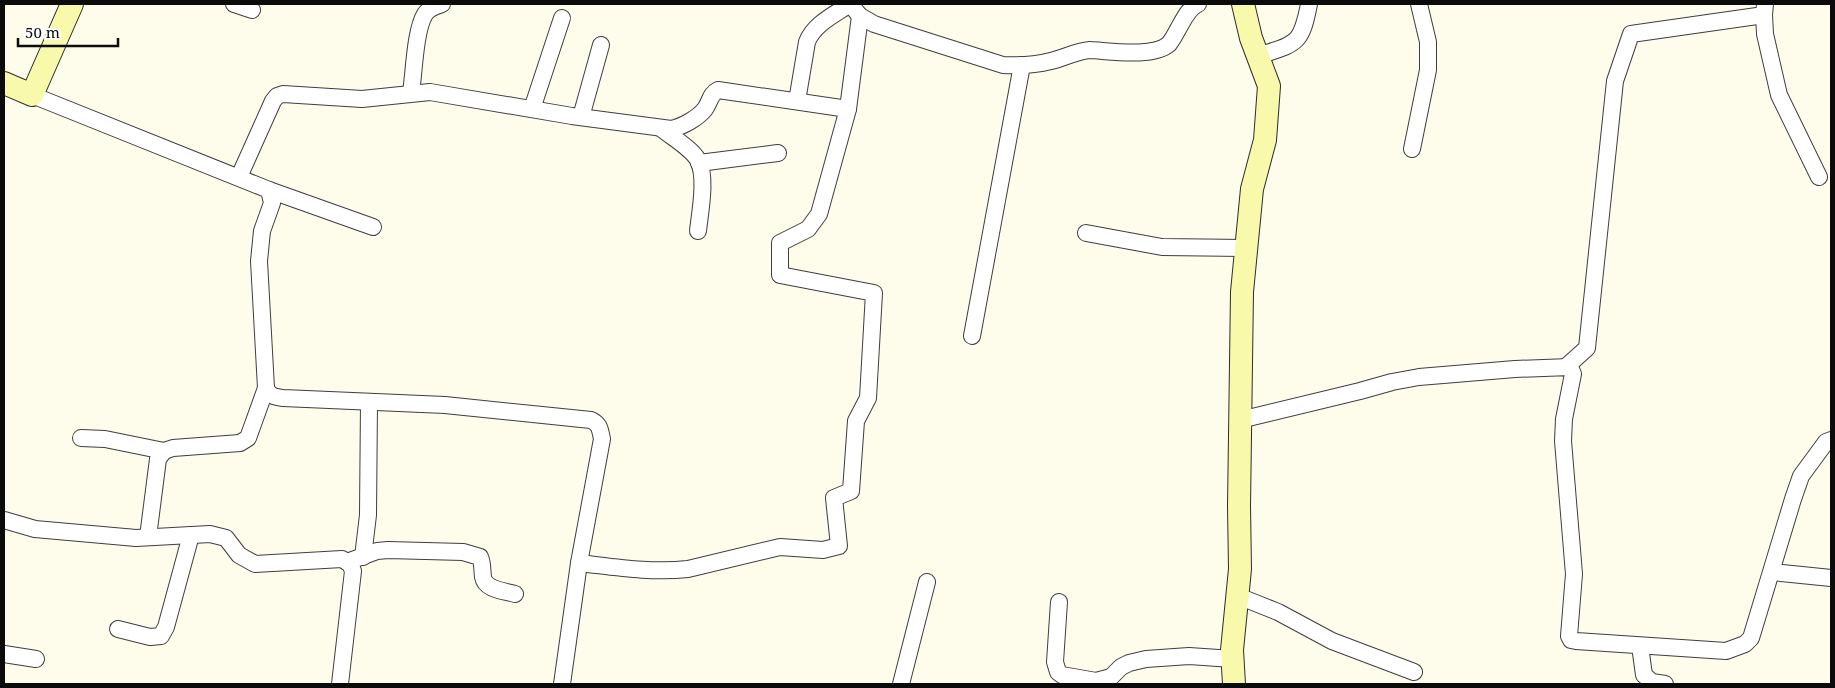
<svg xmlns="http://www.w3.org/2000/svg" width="1835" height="688" font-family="'Noto Serif',serif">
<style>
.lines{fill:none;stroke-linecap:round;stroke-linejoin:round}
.street-casing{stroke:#3e3e3e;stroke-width:18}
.secondary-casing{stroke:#2d2d2d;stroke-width:24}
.street{stroke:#fff;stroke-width:16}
.secondary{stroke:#f8f9aa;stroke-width:22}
</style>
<rect width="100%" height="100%" fill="#fefcea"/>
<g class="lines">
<defs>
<g id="street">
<path d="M 234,4 L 252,10"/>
<path d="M 850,4 L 860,16 L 874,24 L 1003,65 C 1019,66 1035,65 1051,61 C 1064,58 1076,51 1090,50 C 1110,51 1153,58 1169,44 C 1172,40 1175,35 1177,31 C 1183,21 1188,8 1198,4"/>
<path d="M 1765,4 L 1764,15 L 1765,34 L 1779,95 L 1819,177"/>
<path d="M 1258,56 C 1296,43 1301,46 1309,4"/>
<path d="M 411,93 C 414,73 415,30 425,14 C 429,8 435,6 442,4"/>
<path d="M 32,95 L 269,190 L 272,203 L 262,231 L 259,261 L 266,388 C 269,396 275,397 283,398 L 445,405 L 591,420 C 600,424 600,430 602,439 L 579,563 L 562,684"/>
<path d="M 797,101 L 807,42 C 814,24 834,15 850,4"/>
<path d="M 532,109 L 562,18"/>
<path d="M 581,117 L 601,45"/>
<path d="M 662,129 C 673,138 691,148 698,160 C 707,177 700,212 698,231"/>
<path d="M 1412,149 L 1428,70 L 1428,42 L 1419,4"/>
<path d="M 699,163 L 778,153"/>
<path d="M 239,177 L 273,101 L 277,96 L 283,94 L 362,99 L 430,92 L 572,116 L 671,129 C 682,127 698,118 705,109 C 710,102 710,94 718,90 L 848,109"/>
<path d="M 269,190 L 373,227"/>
<path d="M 1086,233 L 1162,247 L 1245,248"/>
<path d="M 972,336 L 1022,65"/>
<path d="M 1567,366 L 1587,348 L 1615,81 L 1631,34 L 1764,15"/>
<path d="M 1240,420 L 1360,391 L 1392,382 L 1419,377 L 1515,369 L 1570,367 L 1573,374 L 1564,419 L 1563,441 L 1574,574 L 1569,636 L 1571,640 L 1576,641 L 1726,651 L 1745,644 L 1751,638 L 1793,499 L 1801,476 L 1826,442 L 1831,440"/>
<path d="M 81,438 L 105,439 L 164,451"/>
<path d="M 4,520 L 35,529 L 136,538 L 210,534 L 226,538 L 239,555 L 255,564 L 342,559 L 350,564 L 353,571 L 340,684"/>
<path d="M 148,537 L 158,459 L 164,451 L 173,448 L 240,443 L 248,438 L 266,388"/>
<path d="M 363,557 L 368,515 L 369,402"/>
<path d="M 347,562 L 377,551 L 388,550 L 463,552 L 480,557 C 483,564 482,570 483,577 C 485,590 505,591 515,594"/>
<path d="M 579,563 C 615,567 651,573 688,569 L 780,547 L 823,550 L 839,546 L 834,498 L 851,491 L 856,421 L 868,398 L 874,293 L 780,275 L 780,243 L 808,229 L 819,214 L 848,109 L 860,16"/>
<path d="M 1772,572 L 1831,578"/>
<path d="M 1238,596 L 1278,612 L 1332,641 L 1414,672"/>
<path d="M 1059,602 L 1055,662 L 1058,672 L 1062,675 L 1096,681 L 1111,677 L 1121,667 L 1129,663 L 1146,659 L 1189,656 L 1233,659"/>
<path d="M 118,629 L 150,637 L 161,636 L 166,627 L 191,535"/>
<path d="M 1640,646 L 1644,675 L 1652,682 L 1665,684"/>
<path d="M 4,654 L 36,659"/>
<path d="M 901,684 L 927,582"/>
</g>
<g id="secondary">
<path d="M 4,83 L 32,95 L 72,4"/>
<path d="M 1234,684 L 1232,650 L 1240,569 L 1239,506 L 1242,292 L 1252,189 L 1265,140 L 1269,86 L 1251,38 L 1243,4"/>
</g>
</defs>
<!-- street casing -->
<use href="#street" class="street-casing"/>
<!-- secondary casing -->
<use href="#secondary" class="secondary-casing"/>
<!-- street -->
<use href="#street" class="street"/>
<!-- secondary -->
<use href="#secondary" class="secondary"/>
</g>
<!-- border -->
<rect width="1835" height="688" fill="none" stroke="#0b0b0b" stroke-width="10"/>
<!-- scale -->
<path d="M18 38v8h100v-8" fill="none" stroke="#0b0b0b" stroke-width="2.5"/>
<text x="25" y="38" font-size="15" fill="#0b0b0b" stroke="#ffffff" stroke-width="4" paint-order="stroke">50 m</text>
</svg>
